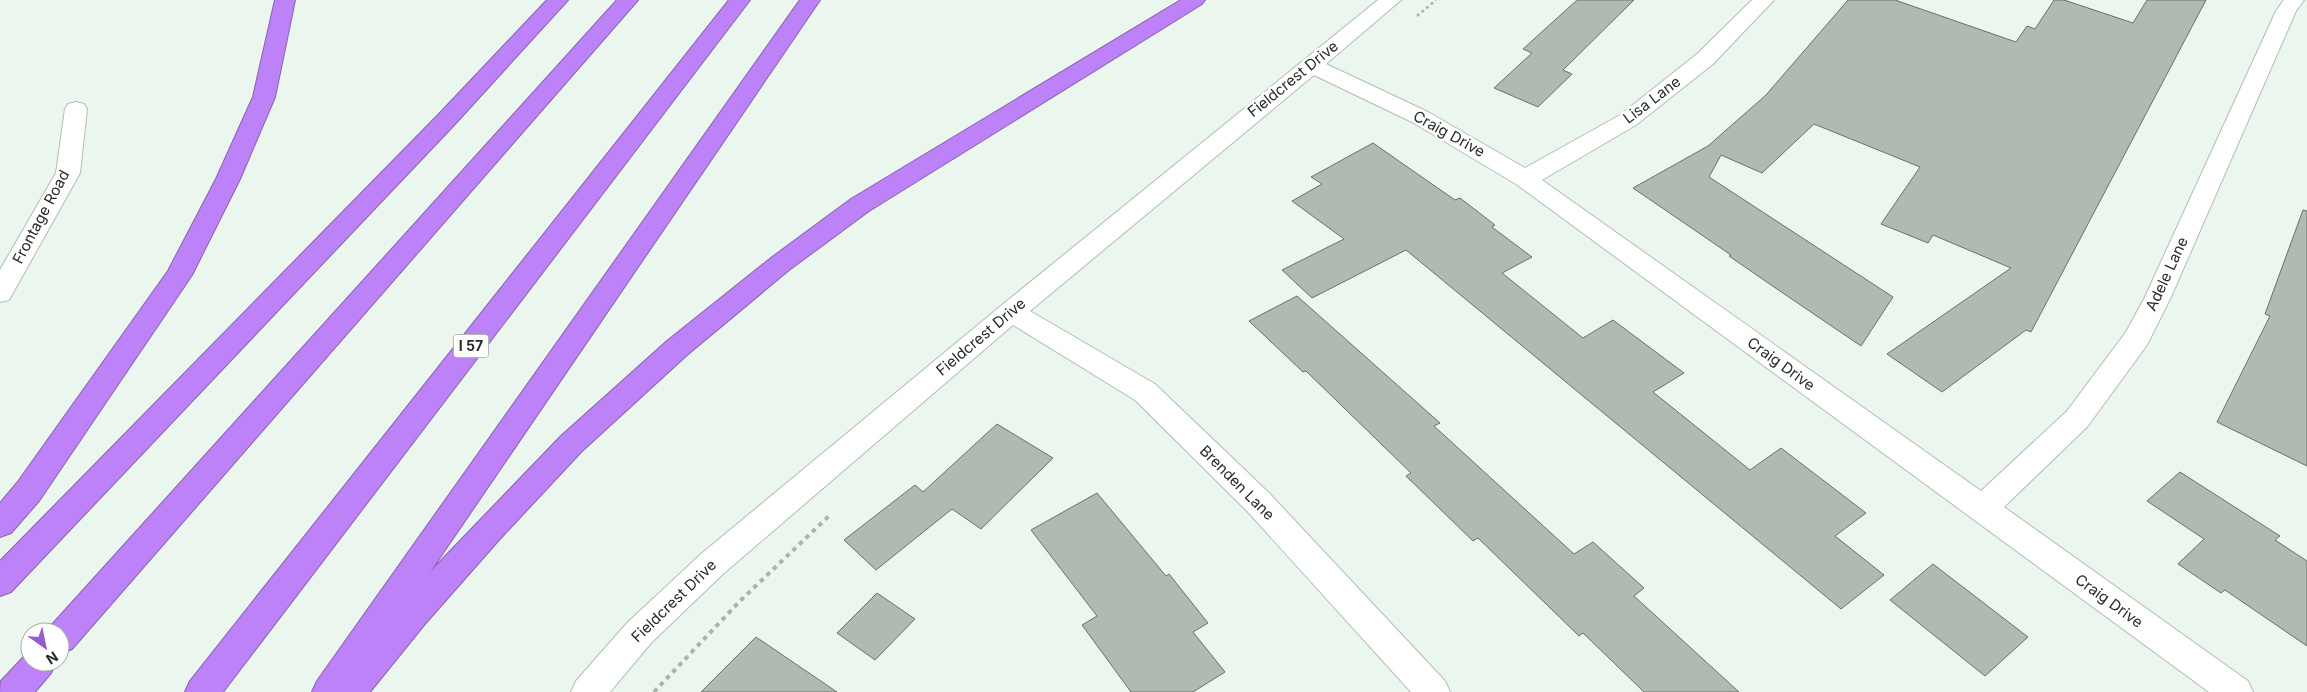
<svg xmlns="http://www.w3.org/2000/svg" width="2307" height="692" font-family="Inter,sans-serif">
<style>
.building{fill:#afbab2;stroke:#68726b}
.lines{fill:none;stroke-linecap:round;stroke-linejoin:round}
.street-casing{stroke:#b2bdb5;stroke-width:2}
.highway-casing{stroke:#8964af;stroke-width:2}
.path-far1{stroke:#aab4ad;stroke-width:2.5;stroke-dasharray:3 3;stroke-linecap:butt}
.path{stroke:#aab4ad;stroke-width:4;stroke-dasharray:4.5 4.5;stroke-linecap:butt}
.street{fill:#fff;fill-rule:evenodd}
.highway{fill:#be82f8;fill-rule:evenodd}
.labels{text-anchor:middle;stroke-width:5;stroke-linejoin:round;paint-order:stroke}
.shield{fill:#fff;stroke:#686b68;stroke-width:1}
.shield-label{font-size:14px;font-weight:bold;fill:#272b28}
.street-label{font-size:15px;fill:#272b28;stroke:#fff}
</style>
<rect width="100%" height="100%" fill="#eaf6ee"/>
<!-- building -->
<g class="building">
<path d="M 1577,0 L 1634,0 L 1563,70 L 1572,74 L 1538,107 L 1494,88 L 1532,53 L 1523,49 Z"/>
<path d="M 1848,0 L 1895,0 L 2016,42 L 2027,26 L 2035,29 L 2054,0 L 2064,0 L 2133,23 L 2147,0 L 2206,0 L 2031,332 L 2026,330 L 1942,392 L 1887,354 L 2011,268 L 1933,235 L 1928,243 L 1881,224 L 1920,167 L 1814,124 L 1762,173 L 1721,155 L 1709,177 L 1893,297 L 1861,346 L 1774,287 L 1729,256 L 1731,255 L 1633,188 L 1708,146 L 1766,95 Z"/>
<path d="M 1373,143 L 1455,200 L 1460,198 L 1495,225 L 1492,227 L 1532,257 L 1502,273 L 1583,338 L 1613,320 L 1684,373 L 1653,392 L 1750,470 L 1781,448 L 1866,513 L 1835,536 L 1884,575 L 1841,609 L 1406,250 L 1312,298 L 1282,270 L 1344,239 L 1292,201 L 1322,184 L 1311,177 Z"/>
<path d="M 2303,210 L 2307,211 L 2307,466 L 2217,422 L 2270,316 L 2265,314 Z"/>
<path d="M 1297,296 L 1440,423 L 1434,426 L 1574,554 L 1593,542 L 1644,588 L 1634,596 L 1739,692 L 1644,692 L 1583,633 L 1579,636 L 1478,538 L 1473,541 L 1406,476 L 1411,473 L 1306,371 L 1303,372 L 1249,321 Z"/>
<path d="M 997,424 L 1053,458 L 981,529 L 952,509 L 876,570 L 844,540 L 915,485 L 923,492 Z"/>
<path d="M 2180,472 L 2280,536 L 2275,540 L 2307,561 L 2307,646 L 2225,590 L 2221,593 L 2178,564 L 2204,539 L 2147,501 Z"/>
<path d="M 1097,493 L 1166,576 L 1169,574 L 1208,623 L 1193,632 L 1225,672 L 1193,692 L 1131,692 L 1082,625 L 1097,616 L 1031,530 Z"/>
<path d="M 1933,564 L 2028,637 L 1985,676 L 1890,600 Z"/>
<path d="M 877,593 L 915,619 L 875,660 L 837,633 Z"/>
<path d="M 756,637 L 837,692 L 701,692 Z"/>
</g>
<g class="lines">
<defs>
<g id="street">
<path d="M 1378,0 L 1401,0 L 1326,64 L 1428,112 L 1525,168 L 1620,115 L 1697,54 L 1752,0 L 1774,0 L 1713,64 L 1636,125 L 1542,180 L 1981,491 L 2067,411 L 2126,332 L 2145,297 L 2276,11 L 2284,0 L 2304,0 L 2296,11 L 2171,297 L 2147,345 L 2087,427 L 2004,507 L 2248,681 L 2253,692 L 2209,692 L 1516,184 L 1412,122 L 1314,75 L 1030,311 L 1155,384 L 1269,493 L 1445,681 L 1450,692 L 1411,692 L 1247,511 L 1135,400 L 1013,325 L 723,574 L 651,643 L 610,692 L 571,692 L 576,681 L 627,623 L 701,554 L 1002,305 Z"/>
<path d="M 76,102 L 84,104 L 87,109 L 80,173 L 9,300 L 0,302 L 0,270 L 56,173 L 65,109 L 68,104 Z"/>
</g>
<g id="highway">
<path d="M 275,0 L 295,0 L 275,97 L 240,179 L 192,275 L 39,501 L 11,533 L 0,537 L 0,503 L 17,483 L 168,271 L 216,179 L 253,97 Z"/>
<path d="M 547,0 L 568,0 L 455,124 L 11,592 L 0,596 L 0,561 L 439,114 Z"/>
<path d="M 617,0 L 638,0 L 72,649 L 60,654 L 60,632 L 47,632 L 48,629 Z"/>
<path d="M 729,0 L 750,0 L 223,692 L 185,692 L 190,681 Z"/>
<path d="M 800,0 L 820,0 L 430,572 L 561,436 L 667,341 L 771,258 L 851,199 L 1181,0 L 1205,0 L 1202,4 L 869,211 L 789,270 L 687,355 L 581,452 L 498,541 L 424,625 L 370,692 L 312,692 L 317,681 Z"/>
<path d="M 30,650 L 30,662 L 56,662 L 51,673 L 35,692 L 0,692 L 1,681 Z"/>
</g>
</defs>
<!-- street casing -->
<use href="#street" class="street-casing"/>
<!-- highway casing -->
<use href="#highway" class="highway-casing"/>
<!-- path-far1 -->
<path class="path-far1" d="M 1417,16 L 1436,0"/>
<!-- path -->
<path class="path" d="M 654,692 L 740,601 L 830,515"/>
<!-- street -->
<use href="#street" class="street"/>
<!-- highway -->
<use href="#highway" class="highway"/>
</g>
<g class="labels">
<!-- shield labels -->
<rect class="shield" x="453.5" y="334.5" width="35" height="23" rx="4"/>
<g class="shield-label">
<text x="471" y="351">I 57</text>
</g>
<!-- street labels -->
<g class="street-label">
<text transform="translate(1293 79) rotate(-39)" y="5">Fieldcrest Drive</text>
<text transform="translate(1652 100) rotate(-37)" y="5">Lisa Lane</text>
<text transform="translate(1449 134) rotate(29)" y="5">Craig Drive</text>
<text transform="translate(41 217) rotate(-62)" y="5">Frontage Road</text>
<text transform="translate(2167 274) rotate(-65)" y="5">Adele Lane</text>
<text transform="translate(981 337) rotate(-40)" y="5">Fieldcrest Drive</text>
<text transform="translate(1781 364) rotate(36)" y="5">Craig Drive</text>
<text transform="translate(1237 483) rotate(45)" y="5">Brenden Lane</text>
<text transform="translate(674 601) rotate(-44)" y="5">Fieldcrest Drive</text>
<text transform="translate(2109 601) rotate(36)" y="5">Craig Drive</text>
</g>
</g>
<!-- north arrow -->
<g transform="translate(45 647) rotate(147)"><circle r="24" fill="#ffffff" stroke="#a9aaa9"/>
<path d="M0-4L9 19L0 12L-9 19Z" fill="#985ad0"/>
<text y="-8" font-size="14" font-weight="bold" text-anchor="middle" fill="#272b28">N</text>
</g>
</svg>
